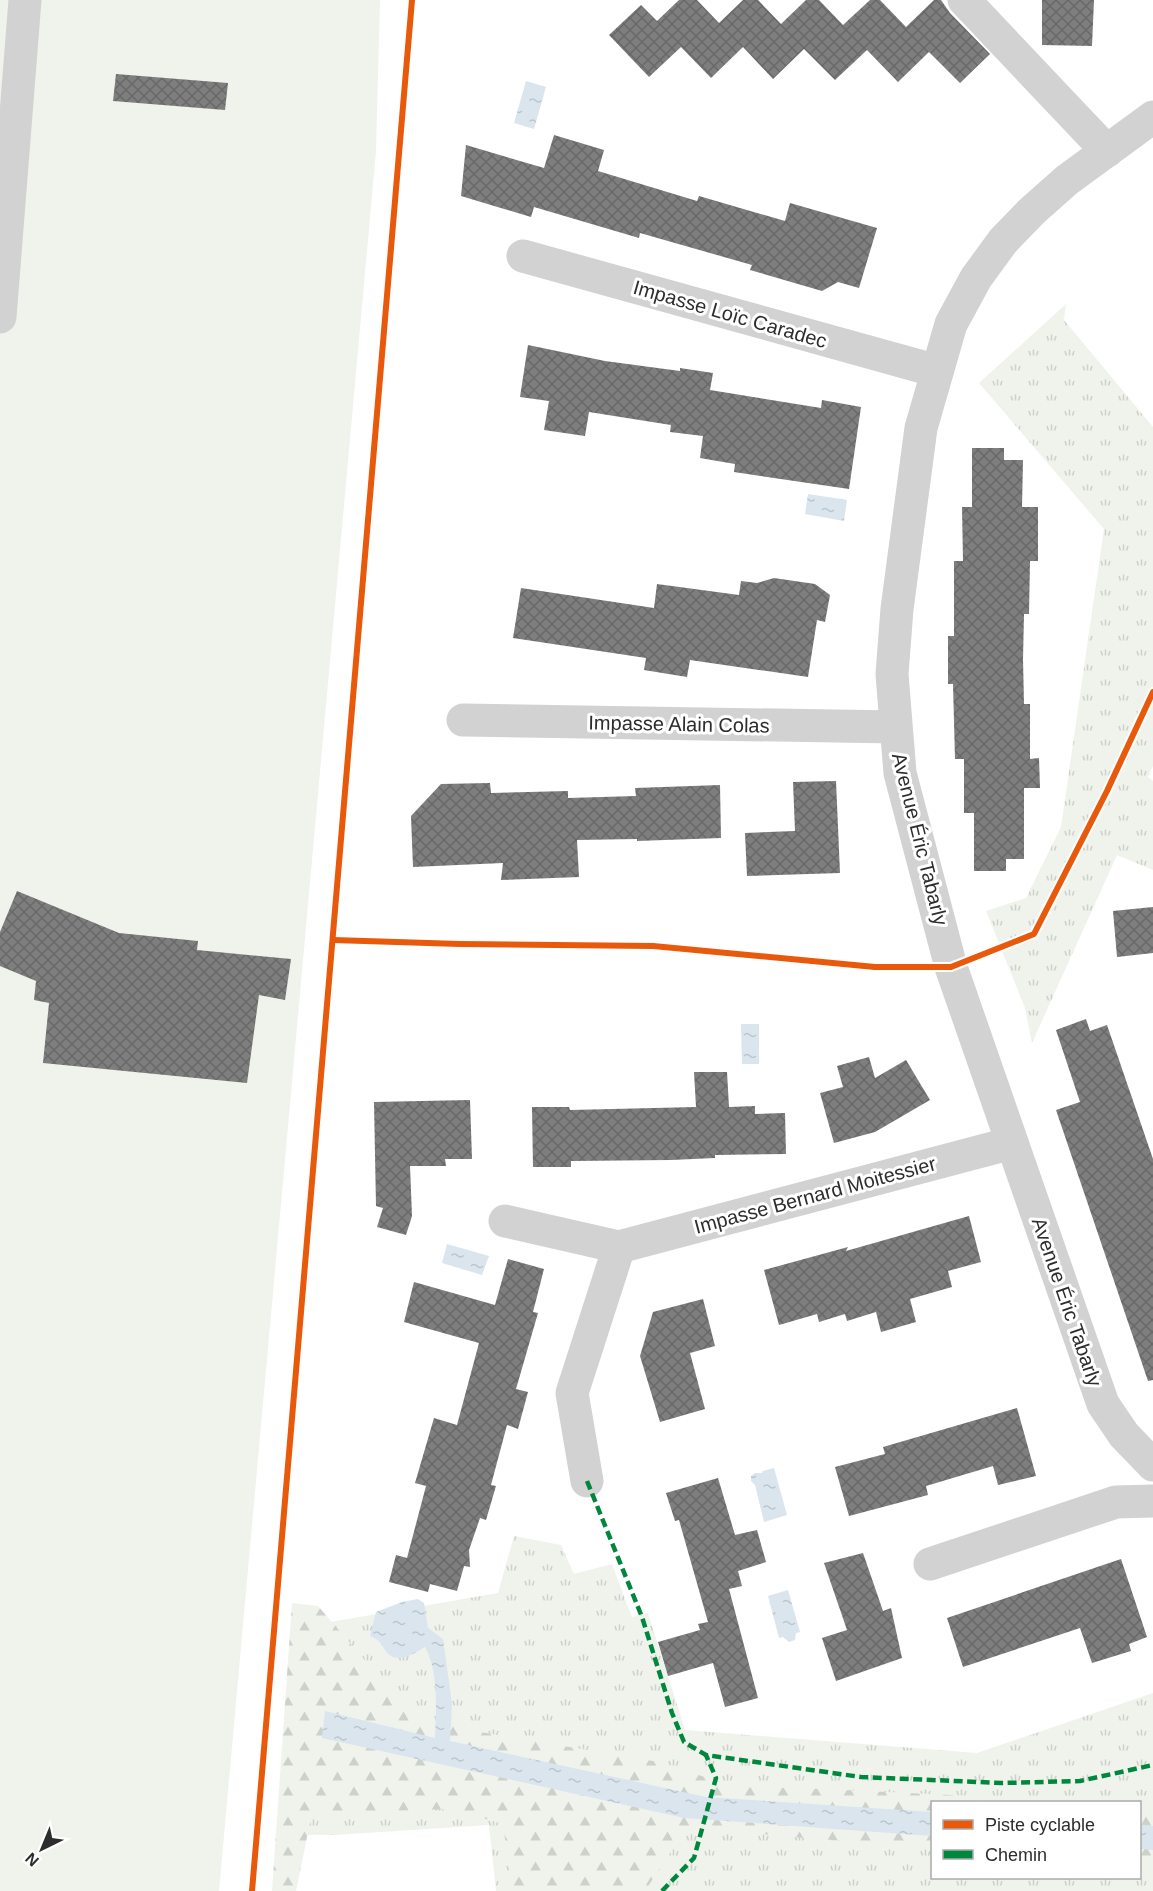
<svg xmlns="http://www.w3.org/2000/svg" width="1153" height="1891" font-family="Helvetica,sans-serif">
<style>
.grass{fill:url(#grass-tufts);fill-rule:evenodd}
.forest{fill:url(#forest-firs)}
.pitch{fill:#eff3ec}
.water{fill:url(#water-ripples)}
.building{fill:url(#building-cross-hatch)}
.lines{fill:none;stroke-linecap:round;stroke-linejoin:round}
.minor{stroke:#d2d2d2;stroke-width:33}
.quiet{stroke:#00873e;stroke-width:4.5;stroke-dasharray:9 4.5;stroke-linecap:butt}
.cycleway-casing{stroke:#fff;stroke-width:10}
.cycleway{stroke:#e8590c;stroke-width:6}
.labels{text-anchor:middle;stroke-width:6;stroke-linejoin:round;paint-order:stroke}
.street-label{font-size:20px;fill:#2d2d2d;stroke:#fff}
</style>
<defs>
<pattern id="grass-tufts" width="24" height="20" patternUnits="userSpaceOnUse" patternTransform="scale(1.5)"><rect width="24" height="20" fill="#eff3ec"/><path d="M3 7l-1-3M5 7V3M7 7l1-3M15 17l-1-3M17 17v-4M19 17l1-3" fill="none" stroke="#cdd1cb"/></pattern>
<pattern id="forest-firs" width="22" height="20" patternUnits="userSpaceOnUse" patternTransform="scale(1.5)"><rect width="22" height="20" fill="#eff3ec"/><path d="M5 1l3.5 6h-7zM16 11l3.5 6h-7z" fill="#cdd1cb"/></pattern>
<pattern id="water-ripples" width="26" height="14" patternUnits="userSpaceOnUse" patternTransform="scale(1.5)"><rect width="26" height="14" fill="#dae5ee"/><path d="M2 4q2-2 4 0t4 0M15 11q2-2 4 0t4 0" fill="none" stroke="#bbc5cc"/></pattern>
<pattern id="building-cross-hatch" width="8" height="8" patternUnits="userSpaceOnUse" patternTransform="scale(1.5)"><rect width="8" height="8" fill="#7e7e7e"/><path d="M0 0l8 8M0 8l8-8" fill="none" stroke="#686868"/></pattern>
</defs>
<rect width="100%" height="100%" fill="#fff"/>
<!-- grass -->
<g class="grass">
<path d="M 1066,304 L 1064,320 L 1153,427 L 1153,766 L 1148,777 L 1153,781 L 1153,870 L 1117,855 L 1032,1043 L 1025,1008 L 986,911 L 1026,898 L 1061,827 L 1104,529 L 979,383 Z"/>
<path d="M 514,1536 L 561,1545 L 574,1574 L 612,1564 L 632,1617 L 648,1613 L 685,1730 L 977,1753 L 1153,1693 L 1153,1891 L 496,1891 L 489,1825 L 335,1835 L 303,1835 L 296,1628 L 498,1593 ZM 932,1802 L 1140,1802 L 1140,1878 L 932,1878 Z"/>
</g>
<!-- forest -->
<g class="forest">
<path d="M 292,1603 L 318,1606 L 414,1717 L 480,1732 L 659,1762 L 735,1787 L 824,1789 L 1097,1802 L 932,1802 L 932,1847 L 791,1837 L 684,1826 L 672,1850 L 645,1891 L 512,1891 L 503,1824 L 453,1809 L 312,1813 L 296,1891 L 272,1891 Z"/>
<path d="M 1140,1805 L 1153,1808 L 1153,1861 L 1140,1860 Z"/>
</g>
<!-- pitch -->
<path class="pitch" d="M 0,0 L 380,0 L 376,151 L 219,1891 L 0,1891 Z"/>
<!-- water -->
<g class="water">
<path d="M 526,81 L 546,87 L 534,129 L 514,123 Z"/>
<path d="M 808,494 L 847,500 L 844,521 L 805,514 Z"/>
<path d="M 741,1024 L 759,1024 L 759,1064 L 742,1064 Z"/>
<path d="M 447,1244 L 489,1256 L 482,1275 L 442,1263 Z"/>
<path d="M 774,1468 L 787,1515 L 764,1522 L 755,1485 L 751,1481 L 751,1476 L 755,1473 L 762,1473 L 763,1471 Z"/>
<path d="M 788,1590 L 800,1632 L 796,1633 L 795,1640 L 789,1642 L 783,1637 L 779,1638 L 768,1596 Z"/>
<path d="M 418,1599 L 424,1603 L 428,1628 L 443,1639 L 452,1704 L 450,1741 L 706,1797 L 932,1812 L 932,1836 L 684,1818 L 322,1738 L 325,1711 L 435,1738 C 436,1709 439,1672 425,1647 C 413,1654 396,1666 385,1650 C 380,1642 379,1640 370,1636 L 376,1612 L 402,1602 Z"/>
<path d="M 1140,1825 L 1153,1826 L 1153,1850 L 1140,1849 Z"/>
</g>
<!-- building -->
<g class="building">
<path d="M 679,0 L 697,0 L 719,23 L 743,0 L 758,0 L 781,24 L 806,0 L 819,0 L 843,25 L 870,0 L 880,0 L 906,27 L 934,0 L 941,0 L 950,13 L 990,54 L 960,83 L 929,52 L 898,82 L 867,50 L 835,80 L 804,49 L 773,79 L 743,47 L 711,78 L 681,47 L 649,77 L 609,35 L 641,5 L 657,21 Z"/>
<path d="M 1042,0 L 1094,0 L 1092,46 L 1042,45 Z"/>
<path d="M 116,74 L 228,83 L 225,110 L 113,101 Z"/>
<path d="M 554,135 L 604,150 L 598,171 L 697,201 L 699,196 L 785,221 L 790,203 L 877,228 L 859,288 L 838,282 L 822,291 L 750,270 L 752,265 L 640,233 L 639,238 L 534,207 L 531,217 L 461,196 L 466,145 L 544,168 Z"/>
<path d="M 528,345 L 605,361 L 680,371 L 680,368 L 713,373 L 710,390 L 821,408 L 822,400 L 861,407 L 849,489 L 734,472 L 735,464 L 700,458 L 703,436 L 670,432 L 671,425 L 589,412 L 585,436 L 544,430 L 549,401 L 520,397 Z"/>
<path d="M 972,448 L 1004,448 L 1004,460 L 1023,460 L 1022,507 L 1038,507 L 1038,561 L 1030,561 L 1029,614 L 1024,614 L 1023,659 L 1024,704 L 1030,704 L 1030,759 L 1039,758 L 1040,788 L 1024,788 L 1024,859 L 1006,859 L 1006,871 L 974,871 L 974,813 L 964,813 L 964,759 L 955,759 L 953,684 L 948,684 L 948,636 L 954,636 L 954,561 L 963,561 L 962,507 L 972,507 Z"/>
<path d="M 774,578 L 815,584 L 830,595 L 825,622 L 817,620 L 808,677 L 690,660 L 687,677 L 644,670 L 646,658 L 513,638 L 521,588 L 654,608 L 657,584 L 739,595 L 741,581 L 757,583 Z"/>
<path d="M 836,781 L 840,873 L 747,876 L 745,833 L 795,831 L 793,782 Z"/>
<path d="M 490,783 L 491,793 L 568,791 L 568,798 L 636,796 L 635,788 L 720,785 L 721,838 L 637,841 L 637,839 L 577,840 L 579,877 L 501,880 L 503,863 L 413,867 L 411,816 L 441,784 Z"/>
<path d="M 17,891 L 119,933 L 198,941 L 197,950 L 291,959 L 285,1000 L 259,995 L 247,1083 L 43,1063 L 49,1003 L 34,1000 L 36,981 L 0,966 L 0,932 Z"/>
<path d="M 1153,907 L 1153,953 L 1117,957 L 1113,911 Z"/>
<path d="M 1086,1019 L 1090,1031 L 1107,1025 L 1153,1159 L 1153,1380 L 1148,1381 L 1056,1110 L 1080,1102 L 1056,1030 Z"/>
<path d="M 869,1057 L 875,1078 L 906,1060 L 930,1100 L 875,1132 L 834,1143 L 820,1093 L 843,1087 L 837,1066 Z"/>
<path d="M 694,1072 L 727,1072 L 729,1107 L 755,1106 L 755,1114 L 785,1113 L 786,1154 L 715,1155 L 715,1158 L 671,1160 L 571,1161 L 571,1167 L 533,1167 L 532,1107 L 569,1107 L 570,1110 L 696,1107 Z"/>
<path d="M 470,1100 L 472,1159 L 445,1159 L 446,1166 L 410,1166 L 412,1216 L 406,1235 L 377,1227 L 383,1208 L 376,1206 L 374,1102 Z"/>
<path d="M 969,1216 L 981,1262 L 948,1271 L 952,1287 L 910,1299 L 916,1322 L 881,1332 L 876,1312 L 847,1321 L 845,1314 L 819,1322 L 817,1314 L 779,1325 L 764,1270 L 848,1247 L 846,1251 Z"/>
<path d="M 508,1259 L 544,1269 L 533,1312 L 538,1313 L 516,1389 L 528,1392 L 518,1429 L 507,1425 L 491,1485 L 496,1486 L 486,1520 L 480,1518 L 469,1550 L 470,1567 L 464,1566 L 457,1591 L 430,1584 L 428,1592 L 389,1582 L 396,1555 L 407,1558 L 426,1486 L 415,1483 L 434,1418 L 457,1425 L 479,1343 L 404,1322 L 414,1282 L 495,1305 Z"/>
<path d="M 703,1299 L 715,1346 L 690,1353 L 705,1409 L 660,1422 L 640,1356 L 653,1312 Z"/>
<path d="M 1017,1408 L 1036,1476 L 998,1485 L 993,1466 L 926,1486 L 928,1495 L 849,1516 L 835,1467 L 885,1454 L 883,1447 Z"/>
<path d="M 718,1478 L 735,1535 L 757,1530 L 766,1562 L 738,1571 L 742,1586 L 729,1589 L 758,1698 L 725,1707 L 713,1663 L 668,1676 L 658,1642 L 700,1630 L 698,1624 L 708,1622 L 679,1520 L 675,1521 L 666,1493 Z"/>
<path d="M 863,1553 L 883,1611 L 891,1608 L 902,1658 L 836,1681 L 822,1638 L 847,1630 L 824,1563 Z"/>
<path d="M 1121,1559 L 1147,1637 L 1129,1644 L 1131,1651 L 1092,1663 L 1080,1628 L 963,1667 L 947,1618 Z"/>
</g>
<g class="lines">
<!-- minor -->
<g class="minor">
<path d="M 964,0 L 1107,151"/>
<path d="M 1153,117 L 1067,180 L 1032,211 L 1003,241 L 976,278 L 951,324 L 921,428 L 897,609 L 892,674 L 900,773 L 951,967 L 1103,1404 L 1124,1435 L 1153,1465"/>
<path d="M 523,256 L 937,371"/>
<path d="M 0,317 L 25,0"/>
<path d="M 463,720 L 895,727"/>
<path d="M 505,1221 L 619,1247 L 1012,1143"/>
<path d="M 587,1481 L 572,1393 L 619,1247"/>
<path d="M 930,1564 L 1116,1502 L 1153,1501"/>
</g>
<!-- quiet -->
<g class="quiet">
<path d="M 587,1481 L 642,1617 L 672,1713 L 684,1742 L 706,1755 L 861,1777 L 1002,1783 L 1080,1781 L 1153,1765"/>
<path d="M 662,1891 L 694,1858 L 716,1778 L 706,1755"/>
</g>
<defs>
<g id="cycleway">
<path d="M 333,940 L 460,944 L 653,946 L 875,967 L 951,967 L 1034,934 L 1107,791 L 1153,692"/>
<path d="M 252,1891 L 412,0"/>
</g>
</defs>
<!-- cycleway casing -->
<use href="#cycleway" class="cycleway-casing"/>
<!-- cycleway -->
<use href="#cycleway" class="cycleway"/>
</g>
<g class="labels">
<!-- street labels -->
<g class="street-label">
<text transform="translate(730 314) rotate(16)" y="7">Impasse Loïc Caradec</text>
<text transform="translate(679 724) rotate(1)" y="7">Impasse Alain Colas</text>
<text transform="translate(920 839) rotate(76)" y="7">Avenue Éric Tabarly</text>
<text transform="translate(815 1195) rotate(-15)" y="7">Impasse Bernard Moitessier</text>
<text transform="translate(1067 1302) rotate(71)" y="7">Avenue Éric Tabarly</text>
</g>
</g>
<!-- legend -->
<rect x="931" y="1801" width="210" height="78" fill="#ffffff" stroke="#ababab" stroke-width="1.5"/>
<rect x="943" y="1820" width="30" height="9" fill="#e8590c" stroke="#ababab" stroke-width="1.5"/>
<text x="985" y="1831" font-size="18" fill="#2d2d2d">Piste cyclable</text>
<rect x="943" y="1850" width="30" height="9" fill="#00873e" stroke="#ababab" stroke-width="1.5"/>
<text x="985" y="1861" font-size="18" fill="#2d2d2d">Chemin</text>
<!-- north arrow -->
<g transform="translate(42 1849) rotate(223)" stroke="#ffffff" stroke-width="4.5" paint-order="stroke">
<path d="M0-4.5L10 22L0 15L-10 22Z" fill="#2d2d2d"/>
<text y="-9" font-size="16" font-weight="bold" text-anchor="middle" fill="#2d2d2d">N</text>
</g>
</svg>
